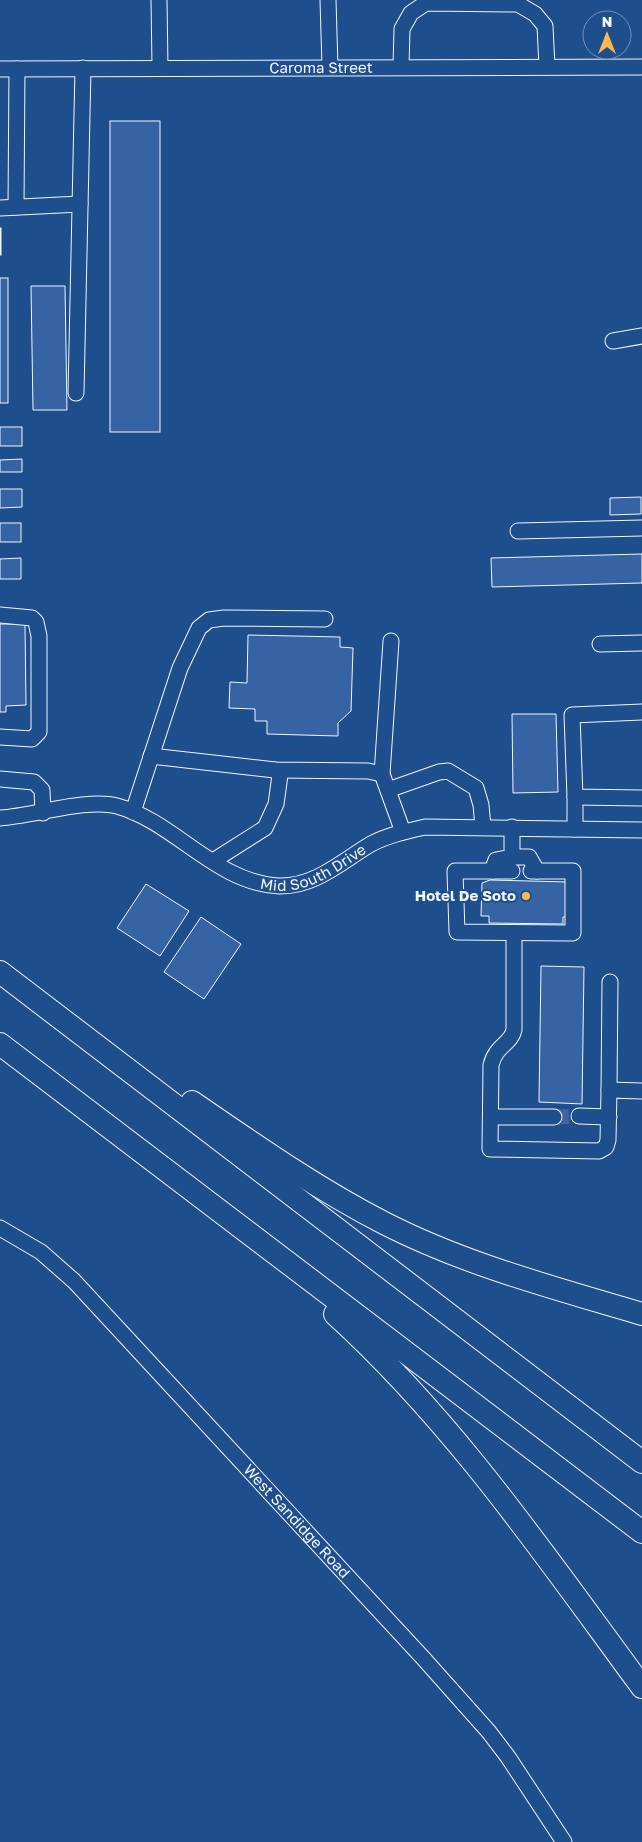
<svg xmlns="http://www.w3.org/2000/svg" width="642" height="1842" font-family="'Golos Text',sans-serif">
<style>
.building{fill:#3563a3;stroke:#f2f6ff}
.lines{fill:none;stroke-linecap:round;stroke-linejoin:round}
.minor-tunnel{stroke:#3f679d;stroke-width:15;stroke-dasharray:15 8;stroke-linecap:butt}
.minor-casing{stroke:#f2f6ff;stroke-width:17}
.highway-casing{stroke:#f2f6ff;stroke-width:24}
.minor{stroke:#1f4e8c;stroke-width:15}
.highway{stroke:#1f4e8c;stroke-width:22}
.poi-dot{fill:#ffb74d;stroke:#1f4e8c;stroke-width:2}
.labels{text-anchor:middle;stroke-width:4;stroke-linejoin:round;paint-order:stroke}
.street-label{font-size:15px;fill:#f2f6ff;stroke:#1f4e8c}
.poi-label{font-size:15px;font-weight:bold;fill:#f2f6ff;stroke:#1f4e8c;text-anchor:end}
</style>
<rect width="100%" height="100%" fill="#1f4e8c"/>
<!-- building -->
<g class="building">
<rect x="110" y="121" width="50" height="311"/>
<rect x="0" y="228" width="1" height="27"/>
<rect x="0" y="278" width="8" height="125"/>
<path d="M 31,286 L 65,286 L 67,410 L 33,410 Z"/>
<rect x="0" y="427" width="22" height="19"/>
<path d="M 22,459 L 22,472 L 0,472 L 0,460 Z"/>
<path d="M 0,489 L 22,489 L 22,507 L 0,508 Z"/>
<path d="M 641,497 L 641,514 L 610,515 L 610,498 Z"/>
<rect x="0" y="523" width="21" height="19"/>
<path d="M 642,554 L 642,583 L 492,587 L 491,558 Z"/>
<path d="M 21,558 L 21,579 L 0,579 L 0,559 Z"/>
<path d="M 0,624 L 25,624 L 26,705 L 6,706 L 6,712 L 0,712 Z"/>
<path d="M 248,635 L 340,637 L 340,647 L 353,648 L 351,711 L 338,723 L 338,736 L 267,734 L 267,721 L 255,721 L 255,709 L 229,708 L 230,682 L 247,683 Z"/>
<path d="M 512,714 L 556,714 L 558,792 L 513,793 Z"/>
<path d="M 490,880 L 568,882 L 570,917 L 563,917 L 563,924 L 489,923 L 489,916 L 481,916 L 482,883 Z"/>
<path d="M 146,884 L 189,911 L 160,956 L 117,928 Z"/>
<path d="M 201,917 L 241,944 L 204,999 L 164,972 Z"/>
<path d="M 541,966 L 584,967 L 582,1104 L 539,1102 Z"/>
</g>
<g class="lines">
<!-- minor-tunnel -->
<path class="minor-tunnel" d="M 554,1117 L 579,1116"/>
<defs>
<g id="minor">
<path d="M 159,0 L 160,67"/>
<path d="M 328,0 L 330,67"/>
<path d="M 401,67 L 402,29 L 411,13 L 426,3 L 518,4 L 535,14 L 545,26 L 547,67"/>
<path id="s1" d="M 0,69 L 642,67"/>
<path d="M 16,207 L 17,69"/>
<path d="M 0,208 L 80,204"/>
<path d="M 613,341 L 642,336"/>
<path d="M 76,393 L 83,68"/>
<path d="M 518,531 L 642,528"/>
<path d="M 0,615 L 32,618 L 36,622 L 39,636 L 39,732 L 32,739 L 0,737"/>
<path d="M 600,644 L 642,643"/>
<path d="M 642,712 L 572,715 L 575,797 L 642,798"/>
<path d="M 151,756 L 275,770 L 368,771 L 382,774 L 403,832"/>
<path d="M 382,774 L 391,641"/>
<path d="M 0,779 L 34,782 L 42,790 L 43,813"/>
<path d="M 388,790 L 439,772 L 448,771 L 476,788 L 481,805 L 483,827"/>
<path d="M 575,797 L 575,829"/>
<path d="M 133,812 L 180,668 L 199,628 L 209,620 L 224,618 L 325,619"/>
<path id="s2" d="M 0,818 C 34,816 86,798 117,806 C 175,822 216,883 279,886 C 315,887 342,861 371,844 C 388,835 407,831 425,827 L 642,830"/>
<path d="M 512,827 L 512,857 L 496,860 L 492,871 L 455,871 L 457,932 L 573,933 L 573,871 L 531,871"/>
<path d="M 512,857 L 529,857 L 537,871"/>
<path d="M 213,861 L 265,828 L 276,804 L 280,775 L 275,770"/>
<path d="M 492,871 L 512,871"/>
<path d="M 514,933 L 514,1030 C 511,1044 496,1045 491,1065 L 490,1149 L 599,1151 L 606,1147 L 608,1140 L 609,1090 L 642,1091"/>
<path d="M 609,1090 L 610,982"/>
<path d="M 579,1116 L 609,1117"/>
<path d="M 491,1117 L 554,1117"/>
<path id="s3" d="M 0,1228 L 41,1252 L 74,1281 L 424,1659 L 489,1732 L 508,1757 L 564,1842"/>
</g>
<g id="highway">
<path d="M 0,972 L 642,1462"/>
<path d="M 0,1044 L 642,1532"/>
<path d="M 192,1102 C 255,1145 316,1188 384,1223 C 466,1265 555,1288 642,1314"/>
<path d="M 335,1314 C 455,1423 546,1557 642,1687"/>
</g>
</defs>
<!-- minor casing -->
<use href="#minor" class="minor-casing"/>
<!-- highway casing -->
<use href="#highway" class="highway-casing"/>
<!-- minor -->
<use href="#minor" class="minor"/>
<!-- highway -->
<use href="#highway" class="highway"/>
</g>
<!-- markers -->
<circle class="poi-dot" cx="526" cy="896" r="5"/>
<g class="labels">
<!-- street labels -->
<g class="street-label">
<text dy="5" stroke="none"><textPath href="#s1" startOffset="321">Caroma Street</textPath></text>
<text dy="5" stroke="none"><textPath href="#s2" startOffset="339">Mid South Drive</textPath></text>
<text dy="5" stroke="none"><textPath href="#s3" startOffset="419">West Sandidge Road</textPath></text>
</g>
<!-- poi labels -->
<g class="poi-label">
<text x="516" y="901">Hotel De Soto</text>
</g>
</g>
<!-- north arrow -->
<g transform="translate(607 35)"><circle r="24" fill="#1f4e8c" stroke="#7391ba"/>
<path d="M0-4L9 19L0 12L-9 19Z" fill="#ffb74d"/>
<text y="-8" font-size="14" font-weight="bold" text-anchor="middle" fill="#f2f6ff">N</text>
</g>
</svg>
